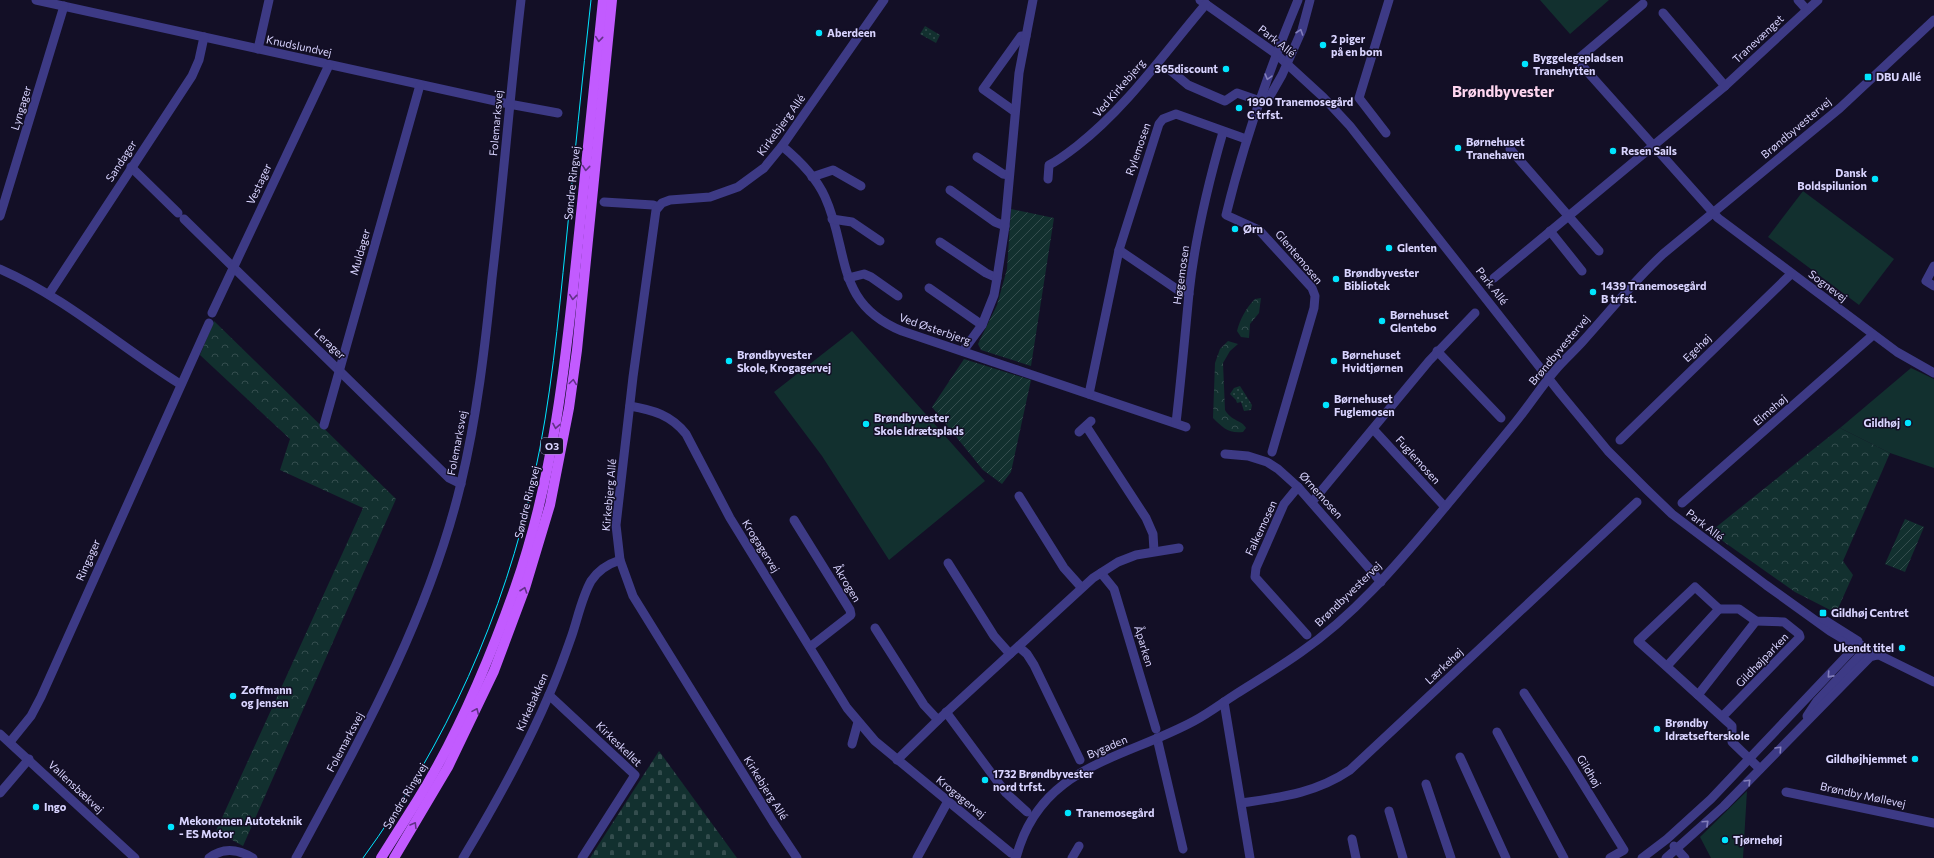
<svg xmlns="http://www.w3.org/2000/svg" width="1934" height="858" font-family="Commissioner,sans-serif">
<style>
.grass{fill:#12302f}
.forest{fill:url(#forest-crowns)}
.cemetery{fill:url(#cemetery-stones)}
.park{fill:url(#park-dots)}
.garden{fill:url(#garden-furrows)}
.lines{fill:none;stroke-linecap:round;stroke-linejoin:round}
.minor{stroke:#3d3a85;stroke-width:9}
.major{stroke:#c25bff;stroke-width:10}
.tram{stroke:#00e5ff;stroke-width:1}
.oneway{stroke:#837fbc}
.oneway2{stroke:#623188}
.poi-dot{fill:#00e5ff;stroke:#130f26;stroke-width:1.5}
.labels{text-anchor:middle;stroke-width:3;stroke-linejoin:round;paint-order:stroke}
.shield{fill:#130f26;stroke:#9e99be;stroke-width:1}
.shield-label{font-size:10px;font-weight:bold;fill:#d9d4ff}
.poi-label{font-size:11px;font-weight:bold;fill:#d9d4ff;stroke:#130f26;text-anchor:start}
.street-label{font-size:11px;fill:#d9d4ff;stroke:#130f26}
.district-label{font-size:15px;font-weight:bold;fill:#ffd6f0;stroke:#130f26}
</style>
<defs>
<pattern id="forest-crowns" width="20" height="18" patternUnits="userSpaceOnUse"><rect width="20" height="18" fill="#12302f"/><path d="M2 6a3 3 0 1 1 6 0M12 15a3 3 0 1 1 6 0" fill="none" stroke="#344d4e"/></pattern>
<pattern id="cemetery-stones" width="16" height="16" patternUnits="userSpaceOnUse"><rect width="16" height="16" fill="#12302f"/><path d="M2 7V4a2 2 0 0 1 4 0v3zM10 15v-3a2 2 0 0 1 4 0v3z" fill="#344d4e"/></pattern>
<pattern id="park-dots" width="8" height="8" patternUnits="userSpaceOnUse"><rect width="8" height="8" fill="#12302f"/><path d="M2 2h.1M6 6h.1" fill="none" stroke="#344d4e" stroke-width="1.8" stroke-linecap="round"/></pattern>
<pattern id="garden-furrows" width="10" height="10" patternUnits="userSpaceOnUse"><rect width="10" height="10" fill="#12302f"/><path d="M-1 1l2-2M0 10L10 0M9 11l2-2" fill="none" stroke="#344d4e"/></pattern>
</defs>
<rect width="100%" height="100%" fill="#130f26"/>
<!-- grass -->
<g class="grass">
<path d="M 1540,0 L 1609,0 L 1570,34 Z"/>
<path d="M 1803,191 L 1894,259 L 1859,305 L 1768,237 Z"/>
<path d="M 852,331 L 985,481 L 889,560 L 822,456 L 774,392 Z"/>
<path d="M 1911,368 L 1934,379 L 1934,468 L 1890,453 L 1840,428 Z"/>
<path d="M 1747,791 L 1743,858 L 1711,858 L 1700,837 Z"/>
</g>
<!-- forest -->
<g class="forest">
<path d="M 1261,298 L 1259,313 L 1250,324 L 1249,338 L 1241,337 L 1237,331 C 1240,319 1246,308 1255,299 Z"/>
<path d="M 214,321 L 396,499 L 243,846 L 216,831 L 363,508 L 280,470 L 290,439 L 200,355 Z"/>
<path d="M 1228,341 L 1238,344 L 1230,351 L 1223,363 L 1225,410 C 1231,421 1242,420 1246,428 L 1243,432 C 1229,434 1222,427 1213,418 L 1215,363 L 1220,349 Z"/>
<path d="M 1840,428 L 1890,453 L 1843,561 L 1853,575 L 1836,613 L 1795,592 L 1710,532 Z"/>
</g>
<!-- cemetery -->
<path class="cemetery" d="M 659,751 L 737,858 L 590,858 Z"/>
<!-- park -->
<g class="park">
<path d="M 925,26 L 940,35 L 936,43 L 920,34 Z"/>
<path d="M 1240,386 L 1252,405 L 1251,410 L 1244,411 L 1241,402 L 1237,403 L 1236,400 L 1230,394 L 1234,388 Z"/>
</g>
<!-- garden -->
<g class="garden">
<path d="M 1011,209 L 1054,218 L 1031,366 L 981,350 L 978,344 L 997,305 L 1007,269 Z"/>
<path d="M 964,359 L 1031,380 L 1011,472 L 1002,484 L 983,470 L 932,407 Z"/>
<path d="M 1905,519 L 1924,527 L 1905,572 L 1885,564 Z"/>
</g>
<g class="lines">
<!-- minor -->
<g class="minor">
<path d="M 36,0 L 509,104 L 558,113"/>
<path d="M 1200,0 L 1275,53 L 1323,97 L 1350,126 L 1560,393 L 1608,451 L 1646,489 L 1672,514 L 1766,585 L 1830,631 L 1864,651 L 1877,655"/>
<path d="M 1798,0 L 1807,10"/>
<path d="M 1643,4 L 1577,60 L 1718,218 L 1897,352 L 1934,373"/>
<path d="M 1663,13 L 1725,86"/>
<path d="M 258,49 L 269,0"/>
<path d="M 1170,70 L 1188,85 L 1225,101 L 1237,93 L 1260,101"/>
<path d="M 1260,101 L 1270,96 L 1282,75 L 1302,30 L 1310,0"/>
<path d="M 1014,111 L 983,89 L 1021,36 L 1026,36"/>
<path d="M 1386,133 L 1359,98 L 1389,0"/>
<path d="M 782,146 C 799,160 816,177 825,197 C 850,252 834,303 902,331 L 1186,427"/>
<path d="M 1510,149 L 1599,251"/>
<path d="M 977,157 L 1003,174 L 1009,175"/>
<path d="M 131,167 L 178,213"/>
<path d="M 812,177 L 833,170 L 861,186"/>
<path d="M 1048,179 L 1049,165 C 1059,160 1068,153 1077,146 C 1127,107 1165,52 1206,4"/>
<path d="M 950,190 L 995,222 L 1005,226"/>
<path d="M 604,202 L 653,205 L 658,207"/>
<path d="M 0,216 L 64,6"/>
<path d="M 184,219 L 449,478 L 461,484"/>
<path d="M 832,219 L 852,222 L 880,241"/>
<path d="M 1550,231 L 1582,271"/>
<path d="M 940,242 L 986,273 L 997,278"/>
<path d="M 1119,250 L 1181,292 L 1189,294"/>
<path d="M 1934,266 L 1926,281 L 1934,286"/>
<path d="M 0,269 C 66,298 119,346 180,384"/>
<path d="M 848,278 L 864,274 L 871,277 L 898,296"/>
<path d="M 1494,278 L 1725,86 L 1818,0"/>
<path d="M 929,288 L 982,325"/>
<path d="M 49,294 L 192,76 L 199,60 L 204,37"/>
<path d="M 212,313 L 329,65"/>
<path d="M 963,351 L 982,325 L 994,295 L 997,278 L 1005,226 L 1019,73 L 1033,0"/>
<path d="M 1437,351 L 1501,418"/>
<path d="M 1089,394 L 1119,250 L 1159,124 L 1163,119 L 1176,114 L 1246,139"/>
<path d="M 630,406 C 653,410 671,415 686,434 L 730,518 L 847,708 L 875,741 L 1011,853 L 1016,855"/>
<path d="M 1176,423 C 1181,380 1185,336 1189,293 C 1195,238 1208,184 1223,132"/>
<path d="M 324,425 L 420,85"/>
<path d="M 1086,426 L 1146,518 L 1153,534 L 1154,551"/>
<path d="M 1373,429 L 1445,507"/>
<path d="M 1079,432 L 1091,421"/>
<path d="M 1620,440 L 1791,274"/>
<path d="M 1272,452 L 1314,308 L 1315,296 L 1312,288 L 1259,230 L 1226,215 C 1244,141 1269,70 1298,0"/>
<path d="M 1225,454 L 1248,456 L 1267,462 L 1278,469 L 1298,487 L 1381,582"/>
<path d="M 1298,487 L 1284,504 L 1256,568 L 1255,577 L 1307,635"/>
<path d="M 1019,496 L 1064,568 L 1081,587"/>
<path d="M 1312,502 L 1429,361 L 1475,313"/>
<path d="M 1682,503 L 1873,335"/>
<path d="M 794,520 L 850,610 L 851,615 L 810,647"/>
<path d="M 948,563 L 994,636 L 1010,654"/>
<path d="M 1101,573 L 1114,589 L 1156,729"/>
<path d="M 1823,619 L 1858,641"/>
<path d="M 875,628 L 924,705 L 938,720"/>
<path d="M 1019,647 L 1027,654 L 1034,665 L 1080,760"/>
<path d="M 1873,652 L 1934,682"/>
<path d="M 1667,666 L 1719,609"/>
<path d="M 1524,693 L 1570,763 L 1624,850 L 1610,858"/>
<path d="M 549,695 L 635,775 L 582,858"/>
<path d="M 1698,695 L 1756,621"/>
<path d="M 1224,702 L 1250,858"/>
<path d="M 946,712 L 1006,793 L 1027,812"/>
<path d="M 1807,716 L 1817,701 L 1864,651"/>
<path d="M 1722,717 L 1800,637 L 1799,634 L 1784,622 L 1756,621 L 1739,609 L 1719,609 L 1695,587 L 1638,641 C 1670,669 1701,698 1732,726 L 1732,742 L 1760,769"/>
<path d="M 1497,732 L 1564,858"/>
<path d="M 0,734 L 135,858"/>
<path d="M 1157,738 L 1183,849"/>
<path d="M 10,742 L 31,716 L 41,697 L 209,323"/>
<path d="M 852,744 L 858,722"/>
<path d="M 1460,757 L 1506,858"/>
<path d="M 897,760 L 938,720 L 1093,578 L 1118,562 L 1136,555 L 1179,548"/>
<path d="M 1426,784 L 1451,858"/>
<path d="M 1786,792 L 1934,823"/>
<path d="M 0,793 L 29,759"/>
<path d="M 1242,803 C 1282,797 1316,793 1350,770 L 1637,502"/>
<path d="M 1389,811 L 1403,858"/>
<path d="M 1352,839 L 1356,858"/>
<path d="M 1674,846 L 1685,858"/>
<path d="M 209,858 C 223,847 238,849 253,858"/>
<path d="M 296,858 C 361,738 429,617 461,483 C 477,416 485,347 492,278 C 503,186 510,93 521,0"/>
<path d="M 463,858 C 495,805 525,751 549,695 C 558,675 565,655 572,635 C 578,617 582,597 591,581 C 598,570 608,564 620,560"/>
<path d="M 797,858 L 773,822 L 633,596 L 620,560 L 616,525 L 633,377 L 656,210 L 662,203 L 670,200 L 710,197 L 738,187 L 764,168 L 782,146 L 884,0"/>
<path d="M 917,858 L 948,801"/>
<path d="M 1016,858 C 1040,765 1122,760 1194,721 C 1209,713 1222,703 1236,694 C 1258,680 1280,667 1301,652 C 1353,616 1395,567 1436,518 C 1462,487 1488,456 1514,424 C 1529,406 1542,385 1558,367 C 1566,358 1575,350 1583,341 C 1610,311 1634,281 1663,254 L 1840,108 L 1934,20"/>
<path d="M 1072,858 L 1079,846"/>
<path d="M 1642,858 L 1667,839 L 1711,799 L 1856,646 L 1861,645"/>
<path d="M 1666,858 L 1724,806 L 1870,657 L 1877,655"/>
</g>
<!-- major -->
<g class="major">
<path d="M 381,858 C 393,839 405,820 417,801 C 458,735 489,661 515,588 C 554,477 566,359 578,243 C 586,162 595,81 603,0"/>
<path d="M 394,858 L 448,767 L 494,671 L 525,588 L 550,505 L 569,408 L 577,350 L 612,0"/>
</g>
<!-- tram -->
<path class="tram" d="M 363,858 C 446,744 504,615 534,477 C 551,400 558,322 566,243 C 574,162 582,81 591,0"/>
</g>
<!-- one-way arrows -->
<defs><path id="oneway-chevron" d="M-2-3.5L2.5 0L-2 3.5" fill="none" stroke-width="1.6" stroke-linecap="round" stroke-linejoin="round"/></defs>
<g class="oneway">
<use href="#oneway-chevron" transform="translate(1300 32) rotate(-71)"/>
<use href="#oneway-chevron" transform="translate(1268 77) rotate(106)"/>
<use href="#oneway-chevron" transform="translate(1830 675) rotate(132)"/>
<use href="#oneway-chevron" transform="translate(1779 749) rotate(-47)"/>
<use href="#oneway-chevron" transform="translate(1748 782) rotate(-45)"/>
<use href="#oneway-chevron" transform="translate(1706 823) rotate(-43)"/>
</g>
<g class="oneway2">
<use href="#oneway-chevron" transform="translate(599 39) rotate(96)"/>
<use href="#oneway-chevron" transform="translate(586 168) rotate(96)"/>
<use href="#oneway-chevron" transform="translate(573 297) rotate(96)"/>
<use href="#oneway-chevron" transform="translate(573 382) rotate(-82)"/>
<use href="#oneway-chevron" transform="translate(556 426) rotate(100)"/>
<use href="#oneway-chevron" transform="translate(524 590) rotate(-71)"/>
<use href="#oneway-chevron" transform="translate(476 711) rotate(-66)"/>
<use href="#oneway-chevron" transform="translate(414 825) rotate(-59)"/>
</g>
<!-- markers -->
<g class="poi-dot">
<circle cx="819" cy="33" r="4"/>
<circle cx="1323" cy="45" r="4"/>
<circle cx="1525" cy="64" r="4"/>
<circle cx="1226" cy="69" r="4"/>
<rect x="1864" y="73" width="8" height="8" rx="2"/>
<circle cx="1239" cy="108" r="4"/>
<circle cx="1458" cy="148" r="4"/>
<circle cx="1613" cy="151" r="4"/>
<circle cx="1875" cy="179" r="4"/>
<circle cx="1235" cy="229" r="4"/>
<circle cx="1389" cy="248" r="4"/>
<circle cx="1336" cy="279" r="4"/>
<circle cx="1593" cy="292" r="4"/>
<circle cx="1382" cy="321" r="4"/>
<circle cx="729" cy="361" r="4"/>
<circle cx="1334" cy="361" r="4"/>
<circle cx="1326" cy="405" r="4"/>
<circle cx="1908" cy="423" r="4"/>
<circle cx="866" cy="424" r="4"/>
<rect x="1819" y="609" width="8" height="8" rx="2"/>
<circle cx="1902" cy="648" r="4"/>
<circle cx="233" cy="696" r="4"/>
<circle cx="1657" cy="729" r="4"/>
<circle cx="1915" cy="759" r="4"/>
<circle cx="985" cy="780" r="4"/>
<circle cx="36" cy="807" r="4"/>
<circle cx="1068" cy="813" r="4"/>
<circle cx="171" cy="827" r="4"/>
<circle cx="1725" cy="840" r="4"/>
</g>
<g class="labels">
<!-- shield labels -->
<rect class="shield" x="541" y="438" width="22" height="16" rx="3"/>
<g class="shield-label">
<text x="552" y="450">O3</text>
</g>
<!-- poi labels -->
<g class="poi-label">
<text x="827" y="37">Aberdeen</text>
<text x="1331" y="43">2 piger<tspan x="1331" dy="13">på en bom</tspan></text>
<text x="1533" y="62">Byggelegepladsen<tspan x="1533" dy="13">Tranehytten</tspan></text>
<text x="1218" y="73" text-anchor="end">365discount</text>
<text x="1876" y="81">DBU Allé</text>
<text x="1247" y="106">1990 Tranemosegård<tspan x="1247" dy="13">C trfst.</tspan></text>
<text x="1466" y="146">Børnehuset<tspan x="1466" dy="13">Tranehaven</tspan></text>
<text x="1621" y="155">Resen Sails</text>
<text x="1867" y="177" text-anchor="end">Dansk<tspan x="1867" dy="13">Boldspilunion</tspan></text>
<text x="1243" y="233">Ørn</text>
<text x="1397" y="252">Glenten</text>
<text x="1344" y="277">Brøndbyvester<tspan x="1344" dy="13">Bibliotek</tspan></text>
<text x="1601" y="290">1439 Tranemosegård<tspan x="1601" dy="13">B trfst.</tspan></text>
<text x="1390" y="319">Børnehuset<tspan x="1390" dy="13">Glentebo</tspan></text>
<text x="737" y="359">Brøndbyvester<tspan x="737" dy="13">Skole, Krogagervej</tspan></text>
<text x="1342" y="359">Børnehuset<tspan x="1342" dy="13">Hvidtjørnen</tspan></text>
<text x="1334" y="403">Børnehuset<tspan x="1334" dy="13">Fuglemosen</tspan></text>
<text x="874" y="422">Brøndbyvester<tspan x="874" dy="13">Skole Idrætsplads</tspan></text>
<text x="1900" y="427" text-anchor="end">Gildhøj</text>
<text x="1831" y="617">Gildhøj Centret</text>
<text x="1894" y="652" text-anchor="end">Ukendt titel</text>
<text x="241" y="694">Zoffmann<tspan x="241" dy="13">og Jensen</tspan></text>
<text x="1665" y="727">Brøndby<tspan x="1665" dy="13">Idrætsefterskole</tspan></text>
<text x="1907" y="763" text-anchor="end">Gildhøjhjemmet</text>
<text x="993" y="778">1732 Brøndbyvester<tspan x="993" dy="13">nord trfst.</tspan></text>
<text x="44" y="811">Ingo</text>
<text x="1076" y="817">Tranemosegård</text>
<text x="179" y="825">Mekonomen Autoteknik<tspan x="179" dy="13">- ES Motor</tspan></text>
<text x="1733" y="844">Tjørnehøj</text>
</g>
<!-- street labels -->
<g class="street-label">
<text transform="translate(1758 39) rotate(-43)" y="4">Tranevænget</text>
<text transform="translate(1277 41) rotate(38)" y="4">Park Allé</text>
<text transform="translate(299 46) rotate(12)" y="4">Knudslundvej</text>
<text transform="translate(1119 88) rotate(-49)" y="4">Ved Kirkebjerg</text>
<text transform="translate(21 108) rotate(-73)" y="4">Lyngager</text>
<text transform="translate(496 123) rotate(-85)" y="4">Folemarksvej</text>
<text transform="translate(781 125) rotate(-54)" y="4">Kirkebjerg Allé</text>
<text transform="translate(1796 128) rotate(-40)" y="4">Brøndbyvestervej</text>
<text transform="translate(1138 149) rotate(-71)" y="4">Rylemosen</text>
<text transform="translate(121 161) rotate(-57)" y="4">Sandager</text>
<text transform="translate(572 183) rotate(-84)" y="4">Søndre Ringvej</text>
<text transform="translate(259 184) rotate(-65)" y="4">Vestager</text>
<text transform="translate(360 252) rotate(-74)" y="4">Muldager</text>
<text transform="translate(1299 257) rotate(50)" y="4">Glentemosen</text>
<text transform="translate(1181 275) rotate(-82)" y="4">Høgemosen</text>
<text transform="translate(1492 286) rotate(52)" y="4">Park Allé</text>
<text transform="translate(1828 286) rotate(37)" y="4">Sognevej</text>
<text transform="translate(935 329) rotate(19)" y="4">Ved Østerbjerg</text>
<text transform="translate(330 344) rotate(44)" y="4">Lerager</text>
<text transform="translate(1697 348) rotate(-44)" y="4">Egehøj</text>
<text transform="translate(1559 350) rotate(-50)" y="4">Brøndbyvestervej</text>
<text transform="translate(1770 410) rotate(-41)" y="4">Elmehøj</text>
<text transform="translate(457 443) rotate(-79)" y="4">Folemarksvej</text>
<text transform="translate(1418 460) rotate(48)" y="4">Fuglemosen</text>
<text transform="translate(609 495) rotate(-85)" y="4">Kirkebjerg Allé</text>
<text transform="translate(1321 495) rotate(48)" y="4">Ørnemosen</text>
<text transform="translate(527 502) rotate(-76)" y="4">Søndre Ringvej</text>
<text transform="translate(1705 525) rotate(38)" y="4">Park Allé</text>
<text transform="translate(1261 528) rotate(-65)" y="4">Falkemosen</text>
<text transform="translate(761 546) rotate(58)" y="4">Krogagervej</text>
<text transform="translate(88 560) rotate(-66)" y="4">Ringager</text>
<text transform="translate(847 583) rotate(59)" y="4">Åkrogen</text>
<text transform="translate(1348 594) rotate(-44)" y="4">Brøndbyvestervej</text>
<text transform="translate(1144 646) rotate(73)" y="4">Åparken</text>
<text transform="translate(1762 660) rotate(-46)" y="4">Gildhøjparken</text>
<text transform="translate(1444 666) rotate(-43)" y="4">Lærkehøj</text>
<text transform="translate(532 702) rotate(-66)" y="4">Kirkebakken</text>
<text transform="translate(345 742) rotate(-62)" y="4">Folemarksvej</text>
<text transform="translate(619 744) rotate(44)" y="4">Kirkeskellet</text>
<text transform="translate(1107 747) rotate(-23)" y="4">Bygaden</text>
<text transform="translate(1589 771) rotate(58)" y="4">Gildhøj</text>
<text transform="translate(76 787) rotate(43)" y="4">Vallensbækvej</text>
<text transform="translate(766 788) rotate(58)" y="4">Kirkebjerg Allé</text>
<text transform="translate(1863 795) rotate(12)" y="4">Brøndby Møllevej</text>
<text transform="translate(405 796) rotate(-59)" y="4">Søndre Ringvej</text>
<text transform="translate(961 797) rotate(39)" y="4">Krogagervej</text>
</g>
<!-- district labels -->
<g class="district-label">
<text x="1503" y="97">Brøndbyvester</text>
</g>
</g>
</svg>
